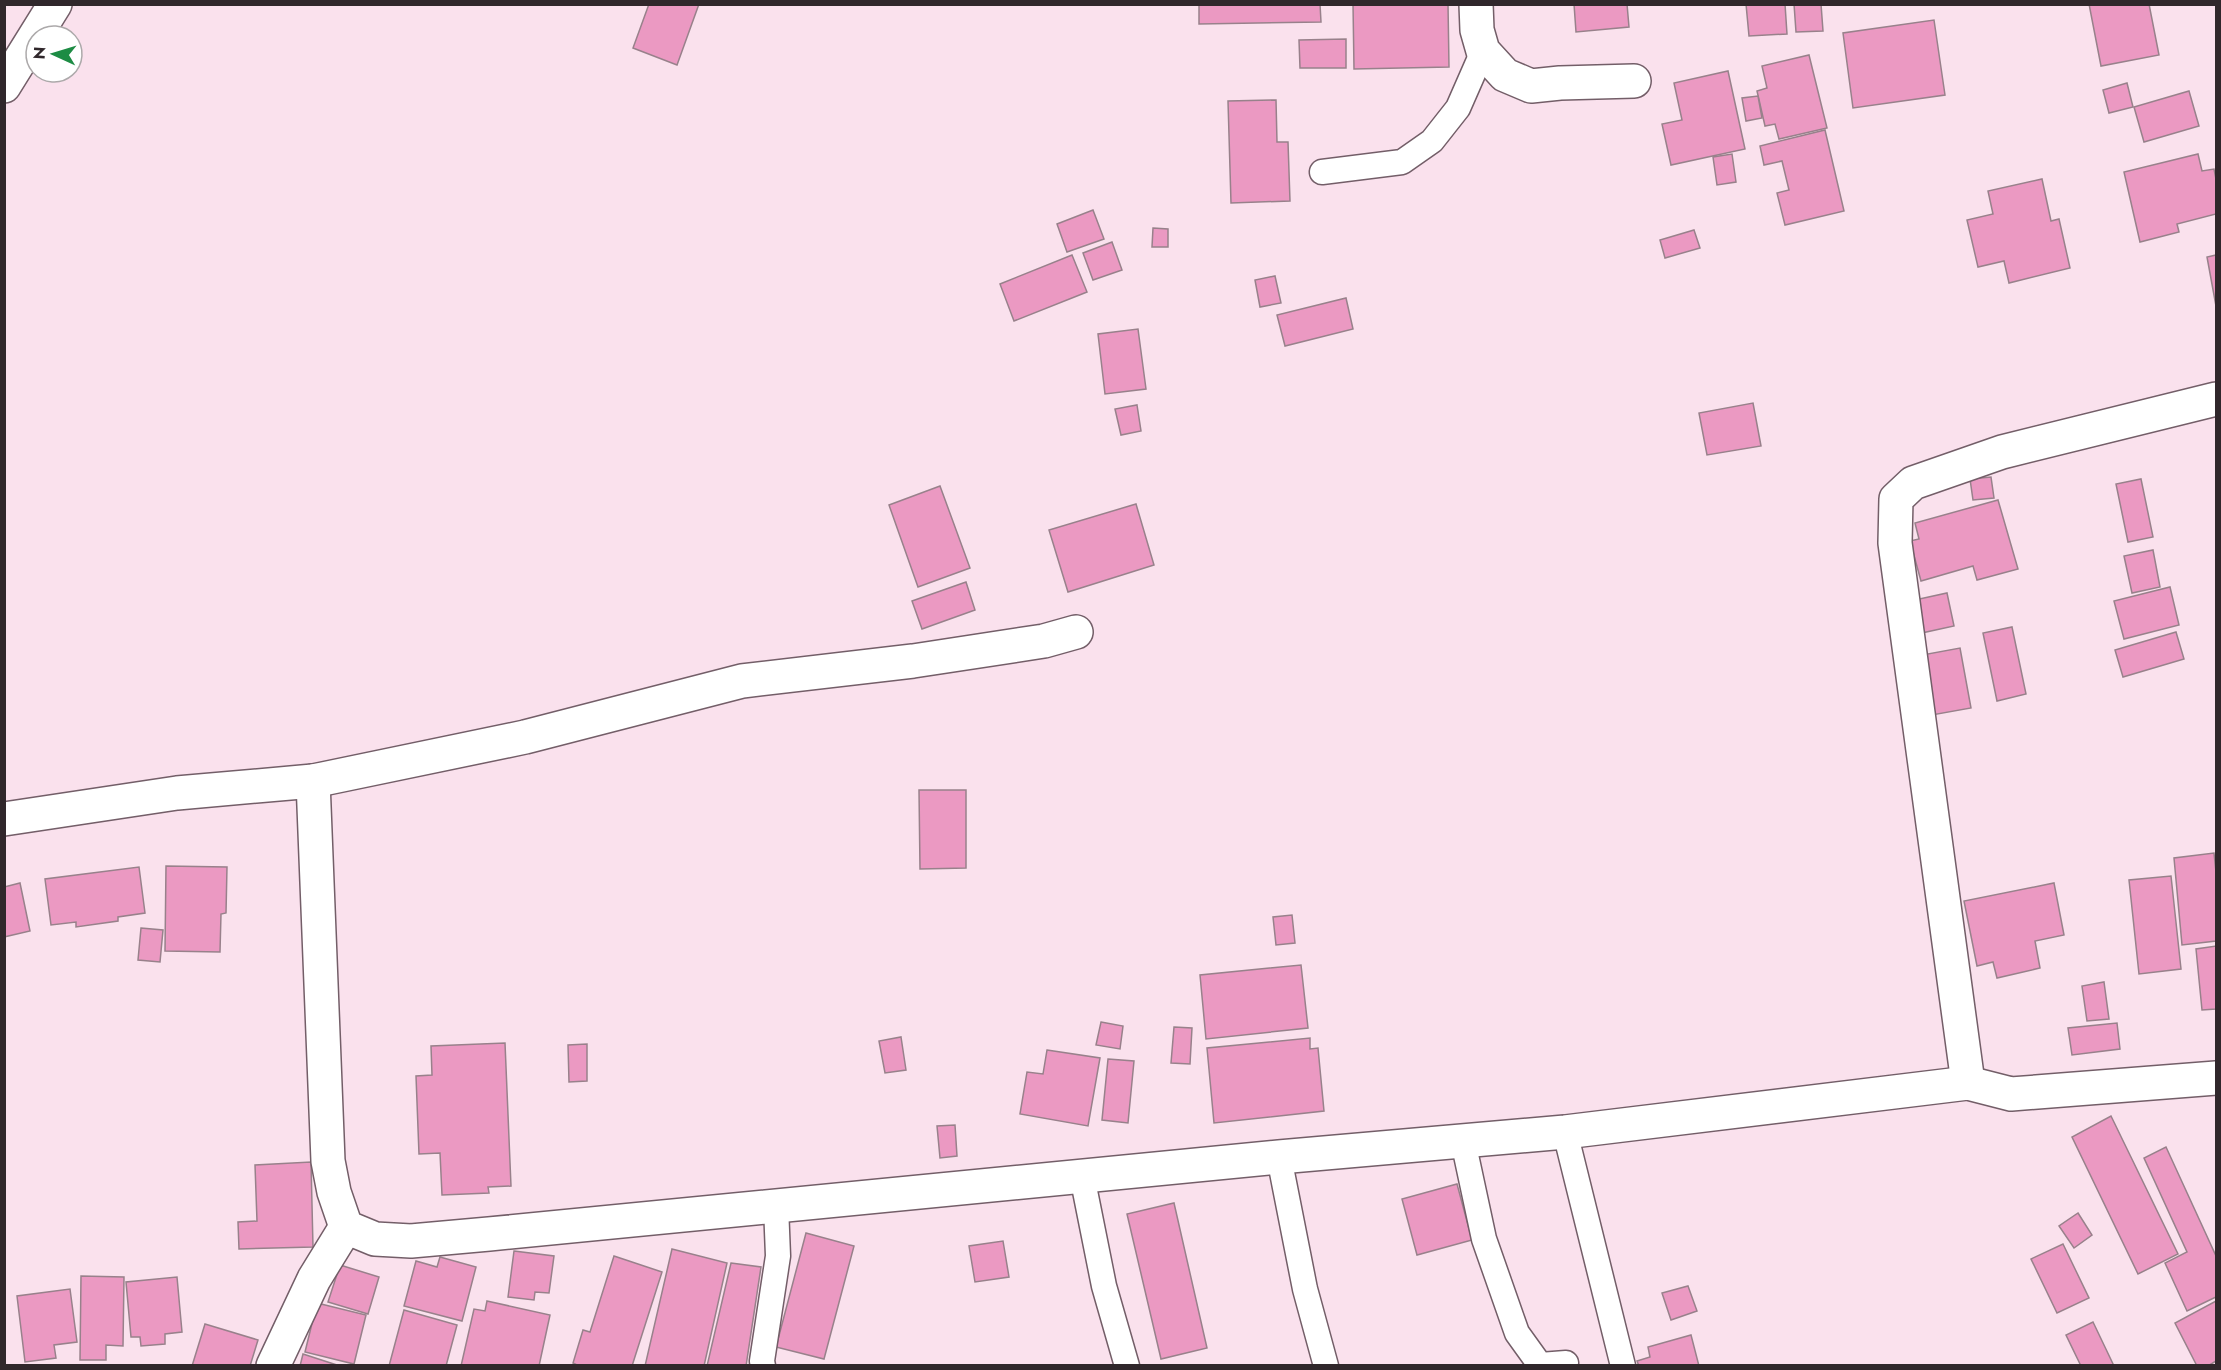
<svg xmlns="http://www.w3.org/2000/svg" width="2221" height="1370" font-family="Jost,sans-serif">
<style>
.building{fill:#eb99c2;stroke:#98818b;stroke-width:1.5}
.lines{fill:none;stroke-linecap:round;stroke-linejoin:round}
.service-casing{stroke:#735e68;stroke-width:27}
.minor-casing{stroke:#735e68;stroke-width:36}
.service{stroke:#fff;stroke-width:24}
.minor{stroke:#fff;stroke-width:33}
</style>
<rect width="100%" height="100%" fill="#fae1ed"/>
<!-- building -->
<g class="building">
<path d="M 649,4 L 699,4 L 677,65 L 633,48 Z"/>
<path d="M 1199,4 L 1320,4 L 1321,22 L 1199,24 Z"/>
<path d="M 1353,4 L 1448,4 L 1449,67 L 1354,69 Z"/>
<path d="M 1574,4 L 1627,4 L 1629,27 L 1576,32 Z"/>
<path d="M 1746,4 L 1785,4 L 1787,34 L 1749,36 Z"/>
<path d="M 1794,4 L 1821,4 L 1823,31 L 1796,32 Z"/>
<path d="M 2089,4 L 2149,4 L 2159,55 L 2101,66 Z"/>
<path d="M 1934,20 L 1945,95 L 1853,108 L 1843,33 Z"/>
<path d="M 1346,39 L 1346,68 L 1300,68 L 1299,40 Z"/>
<path d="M 1809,55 L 1827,128 L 1779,139 L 1775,124 L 1765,126 L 1757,91 L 1767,88 L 1762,66 Z"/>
<path d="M 1728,71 L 1745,149 L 1671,165 L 1662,124 L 1682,120 L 1674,83 Z"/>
<path d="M 2127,83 L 2133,107 L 2109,113 L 2103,90 Z"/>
<path d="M 2189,91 L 2199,126 L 2144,142 L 2134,107 Z"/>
<path d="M 1758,96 L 1762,118 L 1746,121 L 1742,98 Z"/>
<path d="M 1276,100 L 1277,142 L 1288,142 L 1290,201 L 1231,203 L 1228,101 Z"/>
<path d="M 1825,130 L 1844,211 L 1785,225 L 1777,193 L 1789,190 L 1782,161 L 1764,165 L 1760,146 Z"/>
<path d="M 1732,154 L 1736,182 L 1717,185 L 1713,157 Z"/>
<path d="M 2198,154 L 2202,171 L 2214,169 L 2216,179 L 2216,214 L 2177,224 L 2179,232 L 2140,242 L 2124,172 Z"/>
<path d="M 2042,179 L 2051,221 L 2059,219 L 2070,268 L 2009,283 L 2004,261 L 1978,267 L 1967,220 L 1993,214 L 1988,191 Z"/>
<path d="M 1093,210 L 1104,239 L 1067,252 L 1057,224 Z"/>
<path d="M 1153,228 L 1168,229 L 1168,247 L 1152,247 Z"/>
<path d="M 1694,230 L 1700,248 L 1665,258 L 1660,240 Z"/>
<path d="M 1112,242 L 1122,270 L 1093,280 L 1083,253 Z"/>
<path d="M 1072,255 L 1087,292 L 1014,321 L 1000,284 Z"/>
<path d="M 2216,255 L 2216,306 L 2207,257 Z"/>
<path d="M 1275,276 L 1281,303 L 1260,307 L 1255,280 Z"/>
<path d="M 1346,298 L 1353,329 L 1285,346 L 1277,315 Z"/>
<path d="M 1138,329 L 1146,389 L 1105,394 L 1098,334 Z"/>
<path d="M 1753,403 L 1761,446 L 1707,455 L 1699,413 Z"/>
<path d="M 1137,405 L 1141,431 L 1121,435 L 1115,409 Z"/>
<path d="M 1991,477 L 1994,498 L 1973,500 L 1970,479 Z"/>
<path d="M 2141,479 L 2153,537 L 2128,542 L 2116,484 Z"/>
<path d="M 940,486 L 970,568 L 918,587 L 889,505 Z"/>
<path d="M 1998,500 L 2018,569 L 1977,580 L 1973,566 L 1921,581 L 1910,541 L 1919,539 L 1915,523 Z"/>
<path d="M 1136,504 L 1154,565 L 1068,592 L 1049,530 Z"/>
<path d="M 2153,550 L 2160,587 L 2132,593 L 2124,556 Z"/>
<path d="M 966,582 L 975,610 L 922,629 L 912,601 Z"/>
<path d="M 2170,587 L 2179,625 L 2124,639 L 2114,601 Z"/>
<path d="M 1947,593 L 1954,626 L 1917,634 L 1910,601 Z"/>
<path d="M 2012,627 L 2026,694 L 1997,701 L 1983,633 Z"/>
<path d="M 2176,632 L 2184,659 L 2123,677 L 2115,650 Z"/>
<path d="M 1960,648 L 1971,708 L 1932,715 L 1922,655 Z"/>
<path d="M 919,790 L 966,790 L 966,868 L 920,869 Z"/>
<path d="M 2214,853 L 2216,872 L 2216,941 L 2182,945 L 2174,858 Z"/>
<path d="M 166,866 L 227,867 L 226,913 L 221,914 L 220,952 L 165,951 Z"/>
<path d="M 139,867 L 145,913 L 118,917 L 118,921 L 76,927 L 76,922 L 51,925 L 45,879 Z"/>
<path d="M 2171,876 L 2181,969 L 2139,974 L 2129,880 Z"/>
<path d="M 20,883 L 30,931 L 4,937 L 4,887 Z"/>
<path d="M 2054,883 L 2064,935 L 2035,941 L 2040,968 L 1997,978 L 1993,962 L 1977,966 L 1964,901 Z"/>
<path d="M 1292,915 L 1295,943 L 1276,945 L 1273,917 Z"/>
<path d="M 141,928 L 163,930 L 160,962 L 138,960 Z"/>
<path d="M 2216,946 L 2216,1009 L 2202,1010 L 2196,949 Z"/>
<path d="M 1301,965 L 1308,1028 L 1206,1039 L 1200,975 Z"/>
<path d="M 2104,982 L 2109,1019 L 2087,1021 L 2082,986 Z"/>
<path d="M 1101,1022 L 1123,1026 L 1120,1049 L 1096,1045 Z"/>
<path d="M 2117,1023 L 2120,1049 L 2072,1055 L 2068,1028 Z"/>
<path d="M 1174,1027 L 1192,1028 L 1190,1064 L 1171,1063 Z"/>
<path d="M 901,1037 L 906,1070 L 885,1073 L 879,1041 Z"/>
<path d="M 1310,1038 L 1310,1049 L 1318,1048 L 1324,1111 L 1214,1123 L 1207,1048 Z"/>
<path d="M 505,1043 L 511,1186 L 488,1187 L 489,1193 L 442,1195 L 440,1153 L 419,1154 L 416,1076 L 432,1075 L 431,1046 Z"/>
<path d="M 587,1044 L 587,1081 L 569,1082 L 568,1045 Z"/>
<path d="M 1047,1050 L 1100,1058 L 1088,1126 L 1020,1114 L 1027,1072 L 1043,1074 Z"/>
<path d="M 1108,1059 L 1134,1061 L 1128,1123 L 1102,1120 Z"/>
<path d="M 2111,1116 L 2178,1254 L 2138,1274 L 2072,1137 Z"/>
<path d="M 955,1125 L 957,1156 L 940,1158 L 937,1126 Z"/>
<path d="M 2166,1147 L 2216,1256 L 2216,1297 L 2187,1311 L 2165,1263 L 2187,1252 L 2144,1158 Z"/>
<path d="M 311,1162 L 313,1247 L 239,1249 L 238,1222 L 257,1221 L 255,1165 Z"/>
<path d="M 1457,1184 L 1472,1240 L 1417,1255 L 1402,1199 Z"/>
<path d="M 1174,1203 L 1207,1348 L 1161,1359 L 1127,1214 Z"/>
<path d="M 2078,1213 L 2092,1235 L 2074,1248 L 2059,1226 Z"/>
<path d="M 806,1233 L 854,1246 L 824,1359 L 776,1347 Z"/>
<path d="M 1003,1241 L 1009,1277 L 975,1282 L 969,1246 Z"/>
<path d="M 2063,1244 L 2089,1298 L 2057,1313 L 2031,1259 Z"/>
<path d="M 672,1249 L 727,1263 L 704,1366 L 645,1366 Z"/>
<path d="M 514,1251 L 554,1256 L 549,1293 L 535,1292 L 534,1300 L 508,1297 Z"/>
<path d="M 614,1256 L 662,1272 L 632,1366 L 579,1366 L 573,1363 L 583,1330 L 590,1332 Z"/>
<path d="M 440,1257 L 476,1267 L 462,1321 L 404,1306 L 416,1261 L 437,1267 Z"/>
<path d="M 731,1263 L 761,1267 L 746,1366 L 707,1366 Z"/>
<path d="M 340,1265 L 379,1277 L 368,1314 L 328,1302 Z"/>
<path d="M 81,1276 L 124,1277 L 123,1346 L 106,1345 L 106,1360 L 80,1360 Z"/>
<path d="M 177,1277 L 182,1332 L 165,1334 L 165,1344 L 141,1346 L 140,1337 L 131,1337 L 126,1282 Z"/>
<path d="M 1688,1286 L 1697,1311 L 1671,1320 L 1662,1293 Z"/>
<path d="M 70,1289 L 77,1342 L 54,1345 L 56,1358 L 25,1362 L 17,1296 Z"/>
<path d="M 487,1301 L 550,1315 L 539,1366 L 461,1366 L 474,1309 L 485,1311 Z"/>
<path d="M 2216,1301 L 2216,1361 L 2208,1366 L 2197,1366 L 2175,1323 Z"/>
<path d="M 317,1303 L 366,1315 L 354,1364 L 305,1352 Z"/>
<path d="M 404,1310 L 457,1325 L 446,1366 L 389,1366 Z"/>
<path d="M 2093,1322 L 2114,1366 L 2081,1366 L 2066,1335 Z"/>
<path d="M 205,1324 L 258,1340 L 250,1366 L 192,1366 Z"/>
<path d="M 1691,1335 L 1699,1366 L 1639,1366 L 1637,1361 L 1650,1357 L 1648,1347 Z"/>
<path d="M 303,1354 L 340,1366 L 300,1366 Z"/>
</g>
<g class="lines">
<defs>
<g id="service">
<path d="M 1322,172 L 1402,162 L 1432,141 L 1458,108 L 1483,51"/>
<path d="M 1565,1132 L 1623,1366"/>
<path d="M 1463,1141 L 1484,1239 L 1517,1333 L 1540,1365 L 1566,1363"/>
<path d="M 1279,1157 L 1305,1289 L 1326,1366"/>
<path d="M 1082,1176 L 1104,1286 L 1127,1366"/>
<path d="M 763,1366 L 762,1361 L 778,1256 L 776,1206"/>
</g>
<g id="minor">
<path d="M 1476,4 L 1477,30 L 1483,51 L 1505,75 L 1531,86 L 1560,83 L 1634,81"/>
<path d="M 4,86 L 55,4"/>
<path d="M 313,781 L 328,1161 L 334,1192 L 346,1227 L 375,1239 L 411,1241 L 489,1234 L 1279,1157 L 1565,1132 L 1968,1083 L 2011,1094 L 2216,1078"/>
<path d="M 4,819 L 177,793 L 313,781 L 525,737 L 742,681 L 913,661 L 1044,641 L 1076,632"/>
<path d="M 1968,1083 L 1895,543 L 1896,499 L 1913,483 L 2002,452 L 2216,399"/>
<path d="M 273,1366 L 314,1279 L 346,1227"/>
</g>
</defs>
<!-- service casing -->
<use href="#service" class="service-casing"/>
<!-- minor casing -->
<use href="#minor" class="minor-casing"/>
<!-- service -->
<use href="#service" class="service"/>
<!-- minor -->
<use href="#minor" class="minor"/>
</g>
<!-- border -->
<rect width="2221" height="1370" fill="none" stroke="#30272b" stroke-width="12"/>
<!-- north arrow -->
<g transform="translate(54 54) rotate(274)"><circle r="28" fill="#ffffff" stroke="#aca9aa" stroke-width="1.5"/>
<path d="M0-4.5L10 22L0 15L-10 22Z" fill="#1d8c44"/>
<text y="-9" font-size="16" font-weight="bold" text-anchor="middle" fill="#30272b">N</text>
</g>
</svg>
